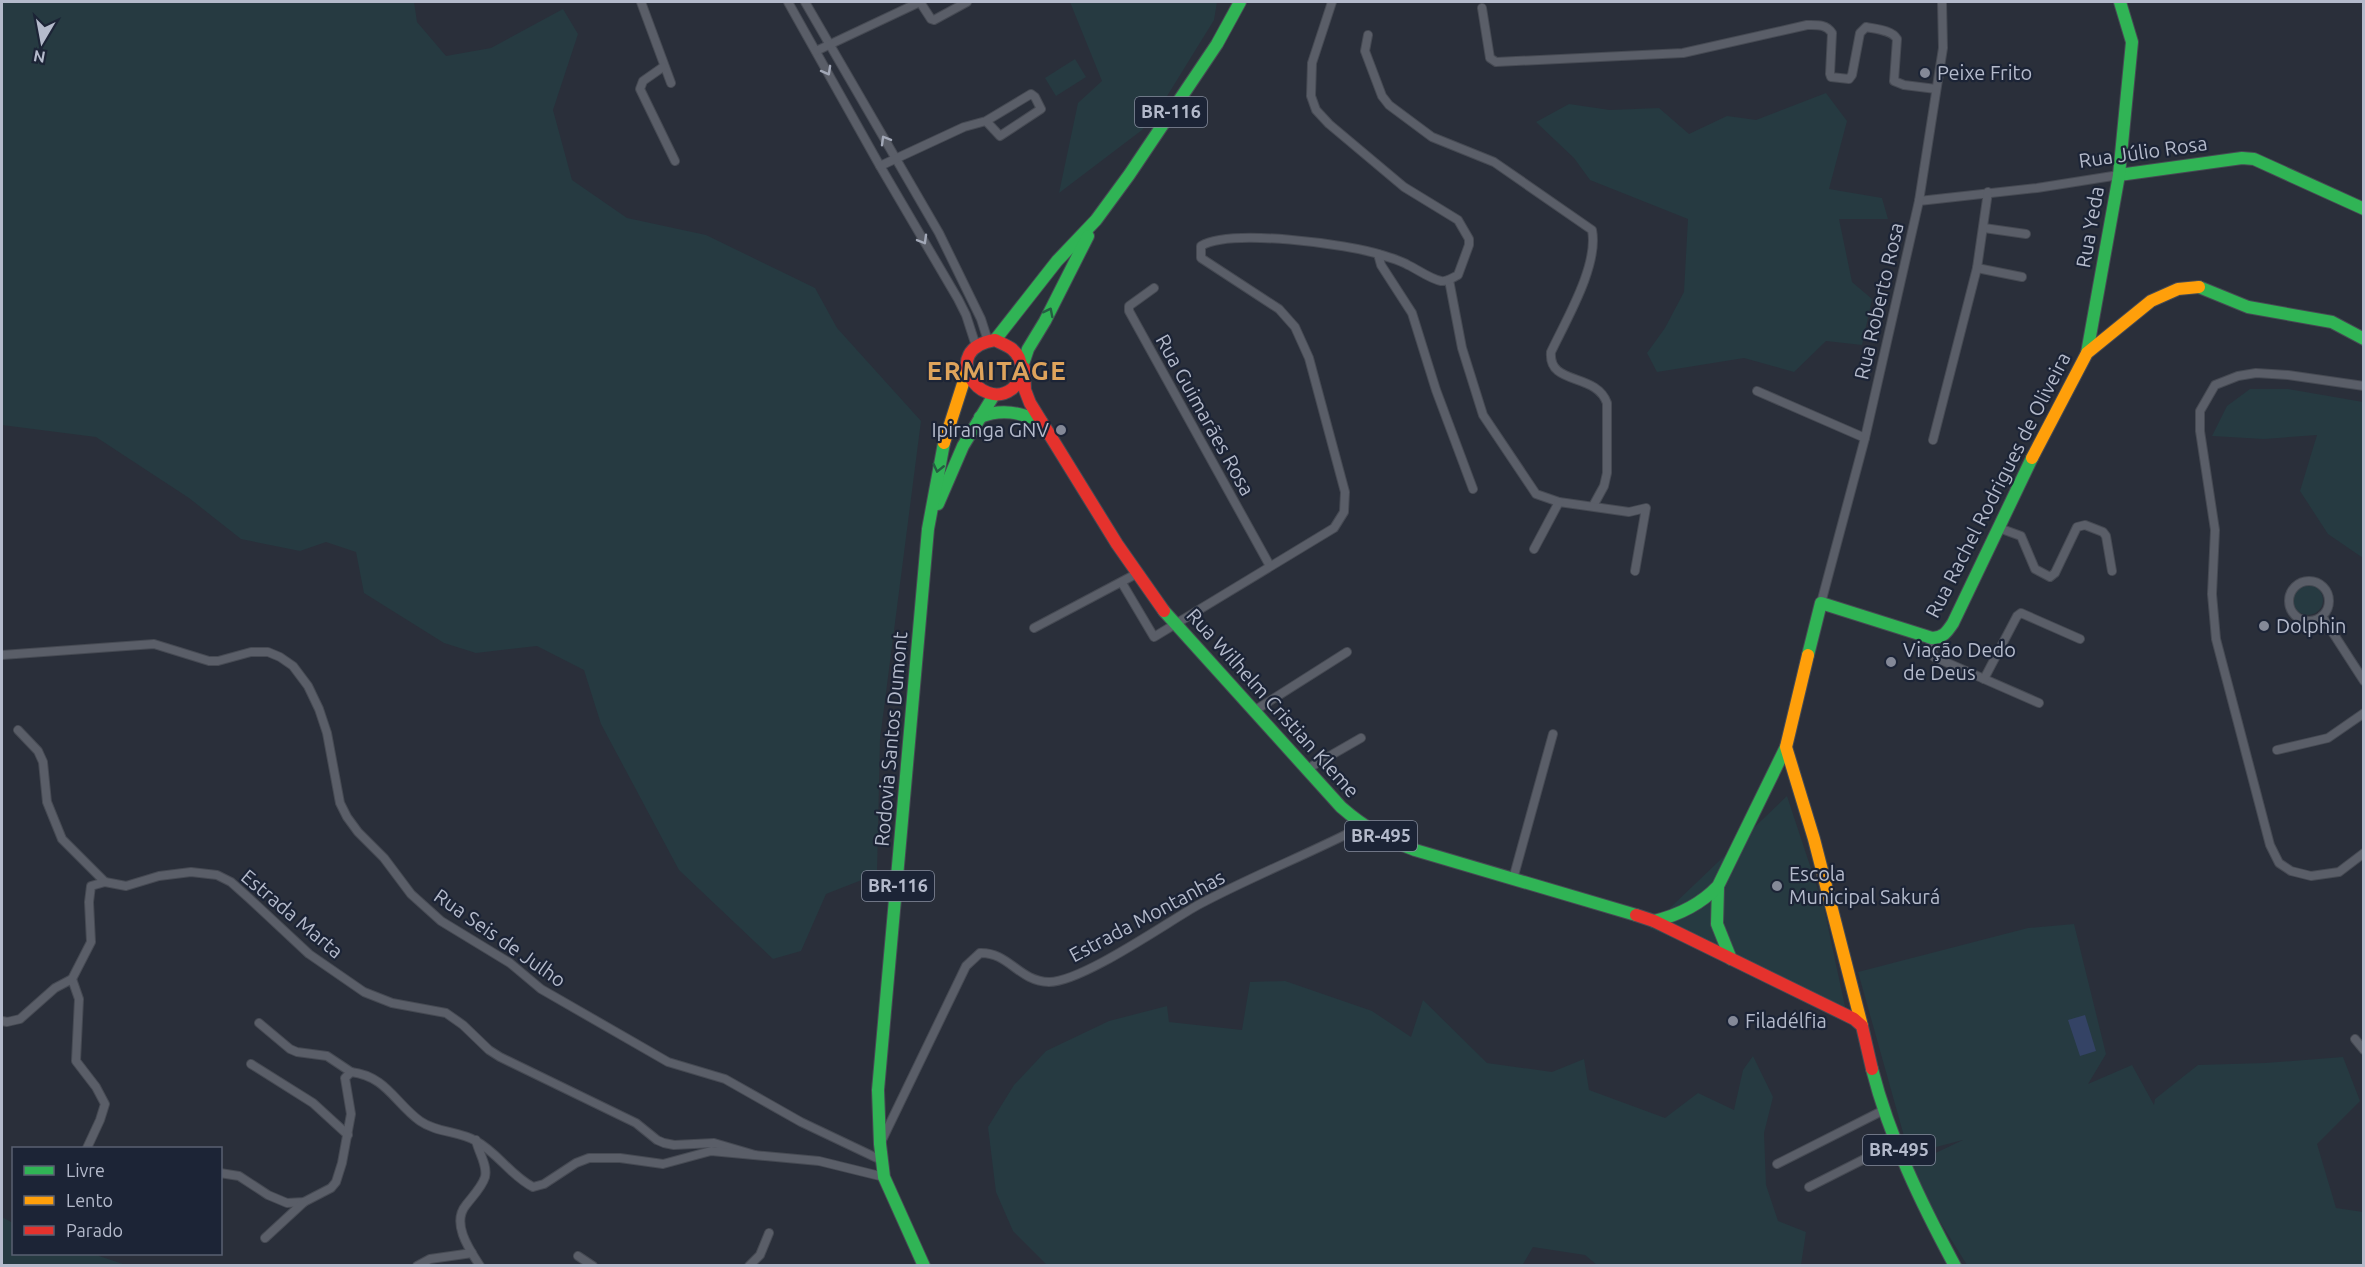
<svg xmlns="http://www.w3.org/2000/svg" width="2365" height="1267" font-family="Ubuntu,sans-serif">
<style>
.green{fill:#263a41}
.water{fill:#344365}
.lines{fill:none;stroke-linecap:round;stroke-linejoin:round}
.street-casing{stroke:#464a53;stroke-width:10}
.fast-casing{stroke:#464a53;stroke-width:14}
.slow-casing{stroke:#464a53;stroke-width:14}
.jam-casing{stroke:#464a53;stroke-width:14}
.street{stroke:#5a5e68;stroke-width:8}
.fast{stroke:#30b455;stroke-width:12}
.slow{stroke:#ff9f0a;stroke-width:12}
.jam{stroke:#e5322d;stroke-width:12}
.oneway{stroke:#a2a8b7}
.oneway2{stroke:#245e42}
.poi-dot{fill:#848998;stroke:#1c2436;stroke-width:2}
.labels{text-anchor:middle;stroke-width:4.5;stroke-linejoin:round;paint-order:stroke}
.shield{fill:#1c2436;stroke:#868d9e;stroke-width:1.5}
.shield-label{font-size:18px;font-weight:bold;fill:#b4bacb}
.poi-label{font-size:20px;fill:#b4bacb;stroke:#1c2436;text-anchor:start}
.street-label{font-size:20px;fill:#b4bacb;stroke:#1c2436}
.district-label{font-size:26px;font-weight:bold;letter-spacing:1.5px;fill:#dea35c;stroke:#1c2436}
</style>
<rect width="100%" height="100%" fill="#2a2f3a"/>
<!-- green -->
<g class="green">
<path d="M 2,2 L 414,2 L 417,22 L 446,56 L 491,48 L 563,9 L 578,34 L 553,110 L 572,180 L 627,218 L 706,235 L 815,288 L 837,328 L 921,421 L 880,739 L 877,874 L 826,894 L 801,951 L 773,959 L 679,870 L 601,724 L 584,670 L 537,646 L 476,653 L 444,643 L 364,593 L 356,552 L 326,542 L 300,551 L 241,539 L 189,498 L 96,437 L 2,425 Z"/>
<path d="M 1070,2 L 1217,2 L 1214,20 L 1164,101 L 1142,130 L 1059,193 L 1078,103 L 1102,81 Z"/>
<path d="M 1075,59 L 1086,77 L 1056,96 L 1045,78 Z"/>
<path d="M 1826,93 L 1847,121 L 1829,189 L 1882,198 L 1888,219 L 1839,219 L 1852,282 L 1872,299 L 1862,345 L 1826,341 L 1794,372 L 1744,358 L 1657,372 L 1647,353 L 1665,328 L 1684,292 L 1688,219 L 1590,180 L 1574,158 L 1536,122 L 1569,104 L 1610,110 L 1659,108 L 1689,134 L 1727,116 L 1756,120 Z"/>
<path d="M 2250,389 L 2288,389 L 2363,402 L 2363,558 L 2328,534 L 2300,491 L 2317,435 L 2264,439 L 2212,436 L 2227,406 Z"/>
<circle cx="2308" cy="600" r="15"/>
<path d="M 1787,796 L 1824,908 L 1847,1016 L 1772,979 L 1649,928 Z"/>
<path d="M 2074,924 L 2106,1054 L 2088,1084 L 2132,1065 L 2154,1105 L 2155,1099 L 2198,1065 L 2265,1063 L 2343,1057 L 2360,1101 L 2317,1144 L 2336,1208 L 2363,1212 L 2363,1265 L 1967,1265 L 1906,1167 L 1963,1140 L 1909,1154 L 1858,972 L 2028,928 Z"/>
<path d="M 1285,981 L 1372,1011 L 1411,1037 L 1423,1000 L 1487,1063 L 1552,1072 L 1584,1059 L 1589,1090 L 1665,1118 L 1698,1093 L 1734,1110 L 1743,1070 L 1753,1056 L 1773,1097 L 1764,1133 L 1766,1185 L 1778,1221 L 1806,1232 L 1801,1265 L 1597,1265 L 1585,1255 L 1533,1247 L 1522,1266 L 1047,1265 L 1013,1231 L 996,1192 L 988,1127 L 1014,1085 L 1046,1051 L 1109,1021 L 1167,1006 L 1169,1022 L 1242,1030 L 1250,982 Z"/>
<path d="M 2,1217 L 13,1223 L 14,1254 L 93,1254 L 126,1265 L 2,1265 Z"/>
</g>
<!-- water -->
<path class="water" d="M 2085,1015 L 2096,1051 L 2080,1056 L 2068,1020 Z"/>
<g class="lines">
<defs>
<g id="street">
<path d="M 641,2 L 671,83"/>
<path d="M 788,2 L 880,166 L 958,299 L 966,315 L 976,346"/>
<path d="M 805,2 L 939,233 L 981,319 L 988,341"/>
<path d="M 920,2 L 931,19 L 934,20 L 967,2"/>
<path d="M 1482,8 L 1490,58 L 1496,62 L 1683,53 L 1807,25 C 1817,25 1826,24 1832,33 L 1830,74 L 1831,77 L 1849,79 L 1852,75 L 1860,33 L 1866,27 C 1876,29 1892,30 1897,39 L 1894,81 L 1904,85 L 1936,89"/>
<path d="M 1368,35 L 1365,51 L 1382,96 L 1389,105 L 1432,137 L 1494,162 L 1592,230 C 1599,265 1566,320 1551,352 C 1548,386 1596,372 1607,403 L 1607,473 L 1604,486 L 1593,506"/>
<path d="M 816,51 L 920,2"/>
<path d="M 663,67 L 643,81 L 640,89 L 675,161"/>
<path d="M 880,166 L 964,127 L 986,121 L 1031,94 L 1035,97 L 1041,109 L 1000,136 L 986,121"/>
<path d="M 1919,201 L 2037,188 L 2119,175"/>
<path d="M 1984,228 L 2026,234"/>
<path d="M 1378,254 L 1381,265 L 1412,313 L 1436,390 L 1473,489"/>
<path d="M 1977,268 L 2022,277"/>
<path d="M 1449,280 L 1462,348 L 1483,415 L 1536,494 L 1559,502 L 1629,512 L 1646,508 L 1635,571"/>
<path d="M 1154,288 L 1129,306 L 1129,311 L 1270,566"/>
<path d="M 2364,386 L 2288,375 L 2256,373 L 2238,376 L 2215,385 L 2200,411 L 2200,431 L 2215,530 L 2212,594 L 2216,639 L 2270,845 L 2279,863 L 2291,871 L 2311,876 L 2339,872 L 2364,853"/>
<path d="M 1757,391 L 1865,438"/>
<path d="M 1933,440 L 1977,268 L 1988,192"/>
<path d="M 1999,528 L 2021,536 L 2035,569 L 2050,577 L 2055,573 L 2077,527 L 2085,525 L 2103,532 L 2106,536 L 2112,571"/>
<path d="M 1534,549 L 1559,502"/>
<circle cx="2309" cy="601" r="20"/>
<path d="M 1122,583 L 1154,637 L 1334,528 L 1344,512 L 1345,492 L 1309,358 L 1295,327 L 1279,309 L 1201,258 L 1201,246 C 1230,228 1348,244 1382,255 C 1390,258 1400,260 1408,265 C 1417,269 1430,279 1441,281 C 1447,282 1452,278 1458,275 L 1469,245 L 1469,239 L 1458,220 L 1404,187 L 1329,124 L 1316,110 L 1311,96 L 1312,63 L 1332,2"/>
<path d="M 1821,603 L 1865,438 L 1919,201 L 1943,48 L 1942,2"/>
<path d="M 2322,616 L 2364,681"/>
<path d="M 1034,628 L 1136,574"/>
<path d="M 1932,638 L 1930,645 L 1934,657 L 2039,703"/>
<path d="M 2,655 L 154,644 L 209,661 L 218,661 L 251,652 L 268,652 L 280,657 L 293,666 L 308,686 L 319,709 L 327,733 L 340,803 L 347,817 L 358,832 L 384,858 L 411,894 L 441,921 L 510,963 L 541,989 L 668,1062 L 725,1079 L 801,1122 L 881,1160"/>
<path d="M 1984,679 L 2017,616 L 2021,613 L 2080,639"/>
<path d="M 1254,711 L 1347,652"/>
<path d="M 18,730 L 38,751 L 43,762 L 47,802 L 62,839 L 105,882"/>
<path d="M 2277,750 L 2328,738 L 2364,713"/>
<path d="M 1307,769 L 1361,738"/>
<path d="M 1513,879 L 1553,734"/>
<path d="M 72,979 L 79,999 L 76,1061 L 96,1087 L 105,1104 L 100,1120 L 87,1148"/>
<path d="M 2,1021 L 7,1022 L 20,1019 L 55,988 L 72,979 L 91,942 L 89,902 L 91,886 L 105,882 L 126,886 L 159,876 L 191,872 L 217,875 L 231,882 L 250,899 L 309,954 L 364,992 L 392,1003 L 446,1013 L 463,1025 L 489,1050 L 500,1057 L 636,1123 L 657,1140 L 664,1143 L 674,1145 L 714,1143 L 755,1155"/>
<path d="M 259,1023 L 290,1049 L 297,1052 L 327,1056 L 351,1072"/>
<path d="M 2355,1039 L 2364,1050"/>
<path d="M 251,1064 L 313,1103 L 348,1135"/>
<path d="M 351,1072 C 386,1076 395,1103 420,1121 C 437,1133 459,1131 476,1141 C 498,1153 511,1176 533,1187 L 544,1184 L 576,1163 L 589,1158 L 620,1158 L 663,1164 L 711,1151 L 819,1161 L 884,1177"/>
<path d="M 476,1140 C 478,1152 488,1165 485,1177 C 482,1187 472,1197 466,1205 C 451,1223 469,1249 480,1266"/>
<path d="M 882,1140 L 966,966 L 980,953 C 1009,952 1018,981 1049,982 C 1082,982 1166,923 1198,905 C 1252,876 1309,854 1363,826"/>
<path d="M 1777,1164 L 1884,1110"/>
<path d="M 220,1173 L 239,1176 L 268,1195 L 287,1203 L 304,1202 L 331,1188 L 336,1182 L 342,1163 L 351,1114 L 345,1078 L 351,1072"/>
<path d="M 1809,1187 L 1896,1143"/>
<path d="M 265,1238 L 304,1202"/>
<path d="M 578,1256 L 593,1266"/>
<path d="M 417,1266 L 430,1259 L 472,1253"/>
<path d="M 749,1266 L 760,1255 L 769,1233"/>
</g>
<g id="fast">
<path d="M 2119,175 L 2242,158 L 2254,159 L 2364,209"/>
<path d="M 2199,287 L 2248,307 L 2332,322 L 2364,339"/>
<path d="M 995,340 L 1057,261 L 1096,220 L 1129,175 L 1217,44 L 1240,2"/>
<path d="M 2087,353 L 2119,175 L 2132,42 L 2120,2"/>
<path d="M 1023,364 L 1028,349 L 1045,321 L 1088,236"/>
<path d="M 980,417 C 1003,408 1019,413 1041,421"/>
<path d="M 938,504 L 963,446 L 994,395"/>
<path d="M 1164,611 L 1341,807 C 1365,828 1385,839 1415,850 L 1636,915"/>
<path d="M 1808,655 L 1821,603 L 1932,638 C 1943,638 1947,632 1953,623 L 2032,458"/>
<path d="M 1718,887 L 1717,924 L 1731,959"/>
<path d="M 1654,921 C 1679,915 1700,905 1718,886 L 1786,747"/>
<path d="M 1872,1069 C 1890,1139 1921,1203 1955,1266"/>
<path d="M 924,1266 L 884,1177 L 880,1144 L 878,1090 L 928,529 L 944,443"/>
</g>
<g id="slow">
<path d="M 944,443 L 967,371"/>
<path d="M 2032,458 L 2087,353 L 2151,301 L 2178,289 L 2199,287"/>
<path d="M 1808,655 L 1786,747 L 1814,839 L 1862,1026"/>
</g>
<g id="jam">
<path d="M 995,340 C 1000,343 1007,345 1012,349 C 1024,359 1025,379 1012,389 C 980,413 938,349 995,340 Z"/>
<path d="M 1024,368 L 1025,390 L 1030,403 L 1117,544 L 1164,611"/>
<path d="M 1636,915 L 1654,921 L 1854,1019 L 1862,1026 L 1872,1069"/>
</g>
</defs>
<!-- street casing -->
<use href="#street" class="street-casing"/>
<!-- fast casing -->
<use href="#fast" class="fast-casing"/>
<!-- slow casing -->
<use href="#slow" class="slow-casing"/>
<!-- jam casing -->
<use href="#jam" class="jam-casing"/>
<!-- street -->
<use href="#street" class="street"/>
<!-- fast -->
<use href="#fast" class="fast"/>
<!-- slow -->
<use href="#slow" class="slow"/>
<!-- jam -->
<use href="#jam" class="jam"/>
</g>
<!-- one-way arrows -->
<defs><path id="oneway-chevron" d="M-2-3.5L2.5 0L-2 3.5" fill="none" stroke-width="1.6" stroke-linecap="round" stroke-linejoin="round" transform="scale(1.5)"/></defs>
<g class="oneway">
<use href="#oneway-chevron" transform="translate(827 71) rotate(61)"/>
<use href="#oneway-chevron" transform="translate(885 140) rotate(-120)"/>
<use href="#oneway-chevron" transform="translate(923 240) rotate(60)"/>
</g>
<g class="oneway2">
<use href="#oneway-chevron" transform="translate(1049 312) rotate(-63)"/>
<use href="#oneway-chevron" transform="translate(938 468) rotate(103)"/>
</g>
<!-- markers -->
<g class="poi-dot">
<circle cx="1925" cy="73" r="6"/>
<circle cx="1061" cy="430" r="6"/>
<circle cx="2264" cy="626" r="6"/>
<circle cx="1891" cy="662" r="6"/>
<circle cx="1777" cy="886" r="6"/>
<circle cx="1733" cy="1021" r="6"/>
</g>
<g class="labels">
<!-- shield labels -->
<g class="shield">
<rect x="1135" y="97" width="72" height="30" rx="4.5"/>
<rect x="1345" y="821" width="72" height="30" rx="4.5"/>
<rect x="862" y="871" width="72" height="30" rx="4.5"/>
<rect x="1863" y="1135" width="72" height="30" rx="4.5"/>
</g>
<g class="shield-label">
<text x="1171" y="118">BR-116</text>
<text x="1381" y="842">BR-495</text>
<text x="898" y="892">BR-116</text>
<text x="1899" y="1156">BR-495</text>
</g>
<!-- poi labels -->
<g class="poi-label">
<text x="1937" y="80">Peixe Frito</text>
<text x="1049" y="437" text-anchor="end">Ipiranga GNV</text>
<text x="2276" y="633">Dolphin</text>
<text x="1903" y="657">Viação Dedo<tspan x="1903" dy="23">de Deus</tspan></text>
<text x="1789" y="881">Escola<tspan x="1789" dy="23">Municipal Sakurá</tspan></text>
<text x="1745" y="1028">Filadélfia</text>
</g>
<!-- street labels -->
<g class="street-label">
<text transform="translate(2143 152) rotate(-8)" y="7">Rua Júlio Rosa</text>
<text transform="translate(2090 227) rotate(-80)" y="7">Rua Yeda</text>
<text transform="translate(1879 301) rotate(-77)" y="7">Rua Roberto Rosa</text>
<text transform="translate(1205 415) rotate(61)" y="7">Rua Guimarães Rosa</text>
<text transform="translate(1998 485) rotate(-63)" y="7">Rua Rachel Rodrigues de Oliveira</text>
<text transform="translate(1273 703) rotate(48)" y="7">Rua Wilhelm Cristian Kleme</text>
<text transform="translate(891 739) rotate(-85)" y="7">Rodovia Santos Dumont</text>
<text transform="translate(292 914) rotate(40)" y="7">Estrada Marta</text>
<text transform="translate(1147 916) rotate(-28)" y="7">Estrada Montanhas</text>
<text transform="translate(500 938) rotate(35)" y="7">Rua Seis de Julho</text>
</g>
<!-- district labels -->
<g class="district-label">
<text x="997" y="380">ERMITAGE</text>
</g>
</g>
<!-- border -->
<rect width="2365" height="1267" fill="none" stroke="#b4bacb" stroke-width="6"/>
<!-- legend -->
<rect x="12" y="1147" width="210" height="108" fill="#1c2436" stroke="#596072" stroke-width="1.5"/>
<rect x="24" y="1166" width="30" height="9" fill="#30b455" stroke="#596072" stroke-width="1.5"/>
<text x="66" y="1177" font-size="18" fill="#b4bacb">Livre</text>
<rect x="24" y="1196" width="30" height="9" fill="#ff9f0a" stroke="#596072" stroke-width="1.5"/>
<text x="66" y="1207" font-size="18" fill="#b4bacb">Lento</text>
<rect x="24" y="1226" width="30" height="9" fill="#e5322d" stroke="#596072" stroke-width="1.5"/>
<text x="66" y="1237" font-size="18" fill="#b4bacb">Parado</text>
<!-- north arrow -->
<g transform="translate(42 42) rotate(190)" stroke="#1c2436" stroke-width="4.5" paint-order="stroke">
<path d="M0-4.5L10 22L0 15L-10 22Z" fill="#b4bacb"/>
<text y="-9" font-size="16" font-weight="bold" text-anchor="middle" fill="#b4bacb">N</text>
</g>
</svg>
